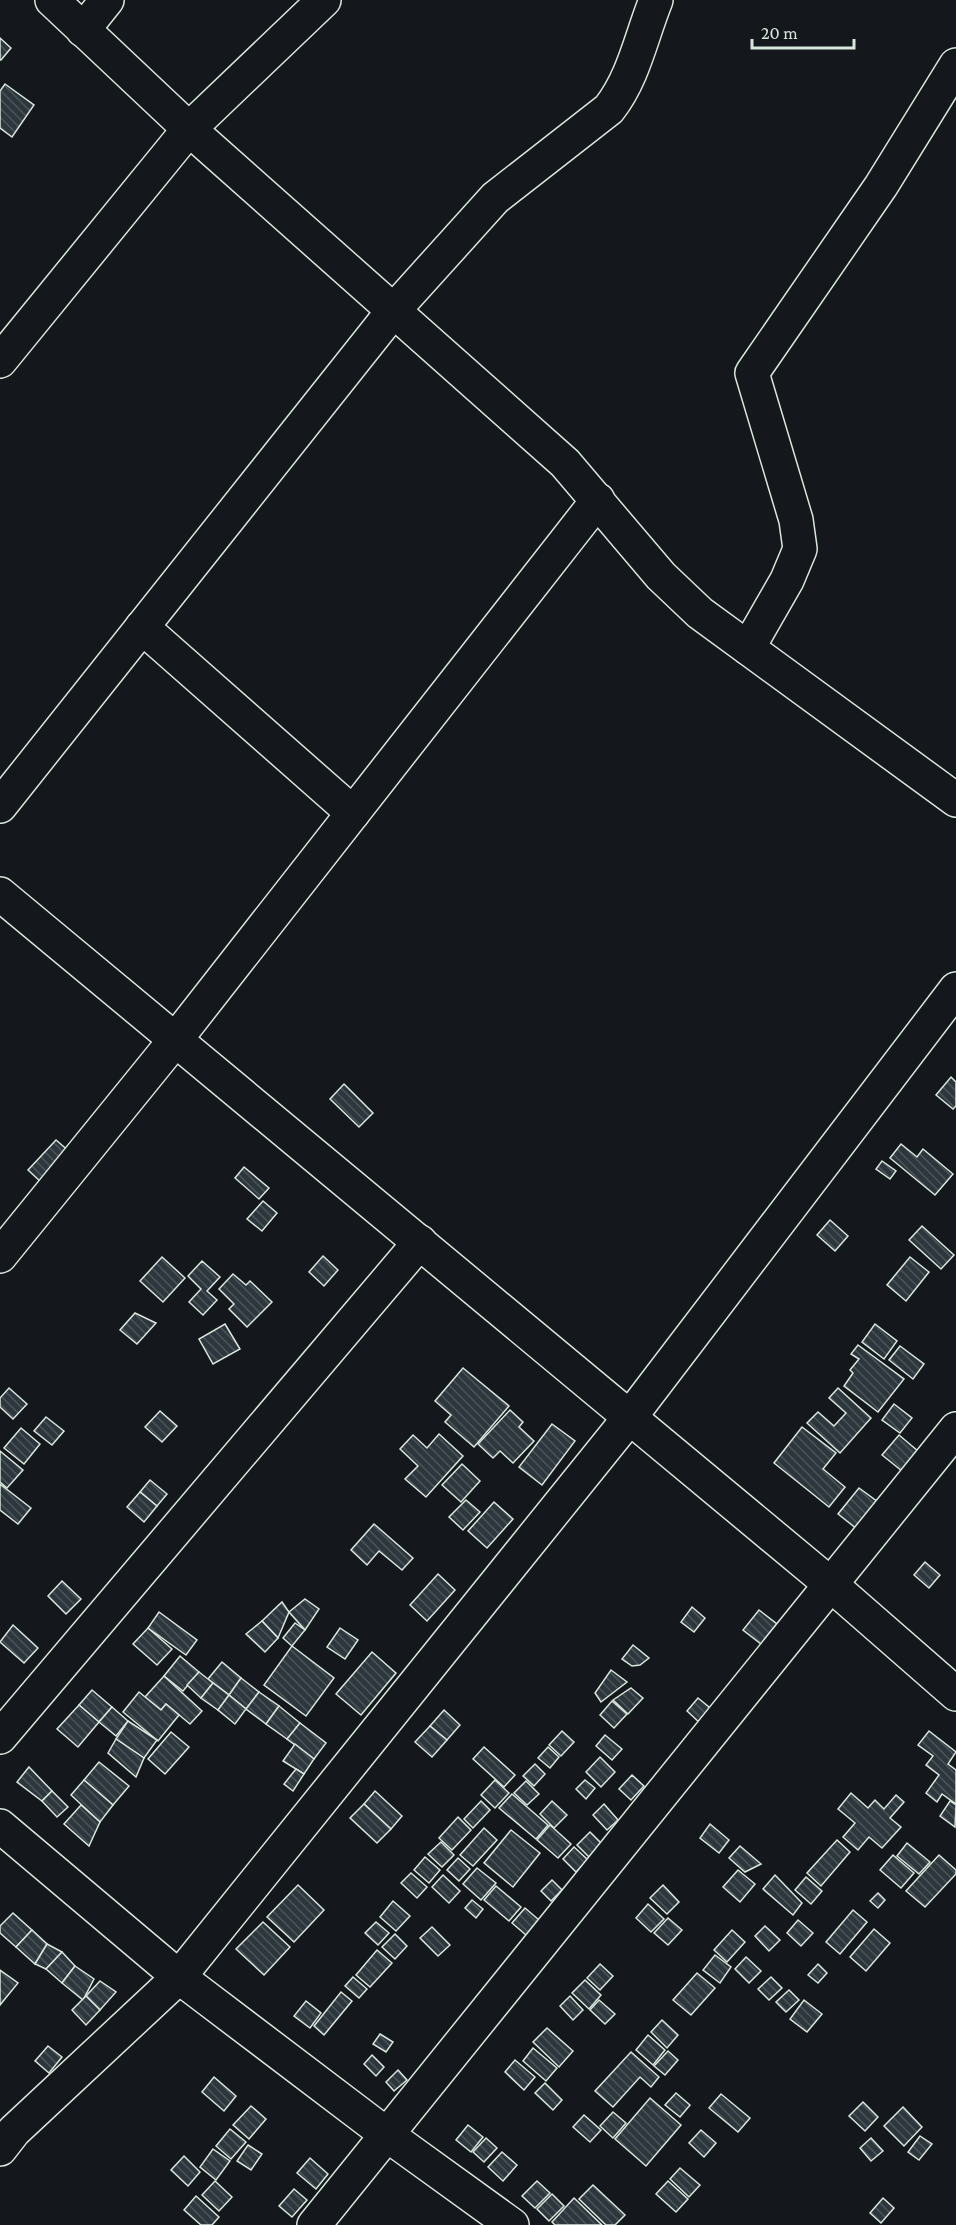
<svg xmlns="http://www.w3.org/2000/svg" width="956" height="2225" font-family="'Crimson Pro',serif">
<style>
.building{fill:url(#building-back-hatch);stroke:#d8e6dc;stroke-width:1.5}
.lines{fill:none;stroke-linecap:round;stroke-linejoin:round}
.minor-casing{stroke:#d8e6dc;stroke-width:36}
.minor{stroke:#14181c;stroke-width:33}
</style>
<defs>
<pattern id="building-back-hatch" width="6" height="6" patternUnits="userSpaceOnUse" patternTransform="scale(1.5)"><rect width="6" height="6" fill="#2c363c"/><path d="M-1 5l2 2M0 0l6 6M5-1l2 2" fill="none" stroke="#4a5358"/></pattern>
</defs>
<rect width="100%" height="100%" fill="#14181c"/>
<!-- building -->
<g class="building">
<path d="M 0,38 L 11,48 L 1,60 L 0,60 Z"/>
<path d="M 5,84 L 34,105 L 12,137 L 0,128 L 0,91 Z"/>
<path d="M 951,1077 L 956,1082 L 956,1106 L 953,1109 L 936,1095 Z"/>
<path d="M 344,1084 L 373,1113 L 359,1127 L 330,1099 Z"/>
<path d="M 56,1140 L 70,1152 L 42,1183 L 28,1170 Z"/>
<path d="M 901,1144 L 917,1157 L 923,1149 L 953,1174 L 935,1195 L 890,1158 Z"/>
<path d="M 882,1161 L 896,1171 L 890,1179 L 876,1169 Z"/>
<path d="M 244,1167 L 269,1188 L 259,1199 L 235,1178 Z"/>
<path d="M 263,1201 L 277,1213 L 262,1231 L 247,1219 Z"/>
<path d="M 830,1220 L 848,1236 L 835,1251 L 817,1235 Z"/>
<path d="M 922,1226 L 954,1255 L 941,1269 L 909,1240 Z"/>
<path d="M 323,1256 L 338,1270 L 324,1286 L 309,1272 Z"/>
<path d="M 162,1257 L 185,1278 L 163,1302 L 140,1281 Z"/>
<path d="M 910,1257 L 929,1272 L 906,1301 L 887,1285 Z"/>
<path d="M 202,1261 L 220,1277 L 207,1291 L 217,1300 L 203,1315 L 189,1302 L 201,1289 L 188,1276 Z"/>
<path d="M 233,1274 L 246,1285 L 250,1281 L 272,1302 L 247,1327 L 229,1309 L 234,1304 L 219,1289 Z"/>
<path d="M 135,1313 L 156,1323 L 137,1344 L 120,1330 Z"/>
<path d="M 225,1324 L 240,1349 L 213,1364 L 199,1339 Z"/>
<path d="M 875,1324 L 897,1341 L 884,1359 L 862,1342 Z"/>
<path d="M 858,1345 L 904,1379 L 878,1412 L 844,1386 L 853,1373 L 850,1370 L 859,1359 L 851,1354 Z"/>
<path d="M 900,1346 L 924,1364 L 913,1379 L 889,1360 Z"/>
<path d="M 463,1368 L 509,1406 L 474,1447 L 445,1422 L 451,1415 L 435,1401 Z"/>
<path d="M 9,1388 L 27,1404 L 13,1419 L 0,1407 L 0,1398 Z"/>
<path d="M 838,1388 L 871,1418 L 840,1453 L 807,1423 L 818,1412 L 834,1426 L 846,1413 L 829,1398 Z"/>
<path d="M 894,1404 L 912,1418 L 900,1433 L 882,1420 Z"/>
<path d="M 510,1410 L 523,1422 L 519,1427 L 534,1441 L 513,1463 L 500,1451 L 493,1458 L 478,1444 Z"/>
<path d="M 160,1411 L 177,1426 L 162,1442 L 145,1427 Z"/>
<path d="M 46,1417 L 64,1431 L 52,1445 L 34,1431 Z"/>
<path d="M 552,1424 L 575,1441 L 542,1485 L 519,1467 Z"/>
<path d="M 802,1427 L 836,1453 L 823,1469 L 845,1487 L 829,1507 L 774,1463 Z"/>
<path d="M 21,1428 L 40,1444 L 24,1464 L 4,1448 Z"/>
<path d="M 439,1434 L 463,1456 L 426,1497 L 405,1479 L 418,1466 L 400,1449 L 413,1435 L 427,1448 Z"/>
<path d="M 899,1435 L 918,1451 L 902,1471 L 882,1455 Z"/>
<path d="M 0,1451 L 23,1470 L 7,1488 L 0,1482 Z"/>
<path d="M 462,1464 L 480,1481 L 461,1502 L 442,1485 Z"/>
<path d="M 150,1480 L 167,1494 L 157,1506 L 140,1492 Z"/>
<path d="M 0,1484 L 31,1508 L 18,1524 L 0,1510 Z"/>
<path d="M 859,1488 L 878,1502 L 857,1529 L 838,1514 Z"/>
<path d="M 140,1492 L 157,1506 L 144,1522 L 127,1507 Z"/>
<path d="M 466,1500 L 480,1512 L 463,1530 L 449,1517 Z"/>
<path d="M 494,1502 L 513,1519 L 487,1548 L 468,1531 Z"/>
<path d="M 374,1524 L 413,1558 L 402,1570 L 379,1551 L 367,1565 L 351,1550 Z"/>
<path d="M 925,1562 L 940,1575 L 929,1588 L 914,1575 Z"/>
<path d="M 438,1574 L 455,1590 L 427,1621 L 410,1605 Z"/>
<path d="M 62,1581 L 81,1599 L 66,1614 L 48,1596 Z"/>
<path d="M 305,1599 L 319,1609 L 305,1630 L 289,1612 Z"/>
<path d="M 282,1602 L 289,1612 L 278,1638 L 262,1621 Z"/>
<path d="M 692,1607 L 705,1618 L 694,1632 L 681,1622 Z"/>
<path d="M 759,1610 L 777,1624 L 761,1644 L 743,1630 Z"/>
<path d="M 159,1612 L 197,1640 L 186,1655 L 148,1628 Z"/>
<path d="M 262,1621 L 278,1638 L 265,1652 L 246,1634 Z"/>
<path d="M 295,1623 L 305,1630 L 292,1646 L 283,1638 Z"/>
<path d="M 13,1625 L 38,1648 L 24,1663 L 0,1642 Z"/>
<path d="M 148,1628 L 172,1649 L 157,1665 L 133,1644 Z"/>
<path d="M 340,1628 L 358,1640 L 345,1659 L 327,1647 Z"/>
<path d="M 633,1645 L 649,1658 L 640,1665 L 632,1666 L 622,1659 Z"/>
<path d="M 292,1646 L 334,1678 L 306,1716 L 264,1685 Z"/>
<path d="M 372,1652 L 396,1673 L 361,1715 L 336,1694 Z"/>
<path d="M 180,1656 L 199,1672 L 183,1691 L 164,1676 Z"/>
<path d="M 222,1662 L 241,1678 L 229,1695 L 208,1679 Z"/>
<path d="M 611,1670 L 627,1682 L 601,1702 L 595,1693 Z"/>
<path d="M 199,1672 L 213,1683 L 201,1698 L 187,1685 Z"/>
<path d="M 164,1676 L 202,1711 L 190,1724 L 166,1704 L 161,1710 L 145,1697 Z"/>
<path d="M 241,1678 L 259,1692 L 246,1709 L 229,1695 Z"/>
<path d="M 213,1683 L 229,1695 L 218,1710 L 201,1698 Z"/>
<path d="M 631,1688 L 643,1698 L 628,1714 L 613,1700 Z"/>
<path d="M 92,1690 L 112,1707 L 99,1722 L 79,1705 Z"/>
<path d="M 139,1692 L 161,1710 L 166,1704 L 179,1715 L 158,1741 L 123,1712 Z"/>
<path d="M 259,1692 L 279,1706 L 266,1724 L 246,1709 Z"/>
<path d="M 229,1695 L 246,1709 L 235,1724 L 218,1710 Z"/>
<path d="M 698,1698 L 714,1711 L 702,1725 L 687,1711 Z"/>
<path d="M 612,1701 L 627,1714 L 614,1728 L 600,1715 Z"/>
<path d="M 79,1705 L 99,1722 L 78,1747 L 57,1729 Z"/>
<path d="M 279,1706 L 300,1723 L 287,1739 L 266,1724 Z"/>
<path d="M 112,1707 L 128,1721 L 116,1736 L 99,1722 Z"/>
<path d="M 444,1710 L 460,1725 L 447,1740 L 430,1726 Z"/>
<path d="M 128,1721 L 157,1740 L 144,1758 L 116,1739 Z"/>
<path d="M 300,1723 L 326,1743 L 314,1759 L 287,1739 Z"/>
<path d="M 430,1726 L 447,1740 L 432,1757 L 415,1742 Z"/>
<path d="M 562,1731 L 574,1742 L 561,1756 L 549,1745 Z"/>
<path d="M 929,1731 L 956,1752 L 948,1764 L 956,1770 L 956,1804 L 942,1794 L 937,1802 L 926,1793 L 939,1775 L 926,1765 L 933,1756 L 918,1745 Z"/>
<path d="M 171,1732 L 189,1747 L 165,1774 L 148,1759 Z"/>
<path d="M 605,1735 L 622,1749 L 612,1760 L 596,1746 Z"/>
<path d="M 116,1739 L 144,1758 L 136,1777 L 108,1753 Z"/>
<path d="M 295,1744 L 314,1759 L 304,1774 L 283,1761 Z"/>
<path d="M 484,1747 L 515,1775 L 504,1787 L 473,1759 Z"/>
<path d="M 548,1747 L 559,1757 L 550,1768 L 538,1758 Z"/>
<path d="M 600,1757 L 615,1772 L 601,1787 L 586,1772 Z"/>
<path d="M 99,1762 L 129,1786 L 113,1805 L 84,1780 Z"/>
<path d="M 535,1764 L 545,1774 L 534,1786 L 523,1776 Z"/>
<path d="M 29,1767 L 52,1791 L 42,1801 L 17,1782 Z"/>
<path d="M 296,1769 L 304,1774 L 293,1791 L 284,1784 Z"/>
<path d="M 632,1775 L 644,1786 L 631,1800 L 619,1789 Z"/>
<path d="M 84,1780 L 113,1805 L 100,1822 L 71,1795 Z"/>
<path d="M 495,1780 L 509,1793 L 495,1808 L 481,1795 Z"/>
<path d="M 585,1780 L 595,1788 L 586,1799 L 576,1789 Z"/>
<path d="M 526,1781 L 539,1794 L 527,1805 L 514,1793 Z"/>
<path d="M 52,1791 L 68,1807 L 57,1817 L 42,1801 Z"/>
<path d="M 375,1791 L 402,1816 L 391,1829 L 364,1804 Z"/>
<path d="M 851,1793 L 868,1808 L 875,1800 L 884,1809 L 896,1795 L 904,1802 L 890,1818 L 901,1827 L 882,1848 L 869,1837 L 858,1850 L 843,1837 L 855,1823 L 838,1809 Z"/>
<path d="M 512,1794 L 548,1825 L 536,1839 L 499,1808 Z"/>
<path d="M 481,1801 L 490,1810 L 473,1828 L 464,1819 Z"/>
<path d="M 552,1801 L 567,1815 L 554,1828 L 540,1814 Z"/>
<path d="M 950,1801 L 956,1805 L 955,1827 L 940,1816 Z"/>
<path d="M 364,1804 L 391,1829 L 377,1843 L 350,1818 Z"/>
<path d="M 604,1804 L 618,1820 L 607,1830 L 593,1815 Z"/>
<path d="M 81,1805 L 100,1822 L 89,1846 L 64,1824 Z"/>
<path d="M 458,1817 L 471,1830 L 452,1850 L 439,1838 Z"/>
<path d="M 710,1824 L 729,1840 L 719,1853 L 700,1838 Z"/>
<path d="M 550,1825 L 571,1844 L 558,1858 L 537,1840 Z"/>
<path d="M 484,1828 L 497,1840 L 473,1866 L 460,1855 Z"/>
<path d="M 511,1830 L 540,1853 L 513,1887 L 484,1863 Z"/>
<path d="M 590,1832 L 603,1845 L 590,1858 L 577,1845 Z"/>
<path d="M 837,1840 L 850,1852 L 821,1886 L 807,1873 Z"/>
<path d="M 441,1842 L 454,1855 L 442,1867 L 428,1854 Z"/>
<path d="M 907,1843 L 930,1862 L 919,1874 L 897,1856 Z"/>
<path d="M 740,1846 L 761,1864 L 745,1872 L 729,1858 Z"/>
<path d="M 574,1847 L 588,1860 L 576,1872 L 563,1859 Z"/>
<path d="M 893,1855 L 914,1873 L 901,1888 L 880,1870 Z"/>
<path d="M 939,1855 L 956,1870 L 956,1874 L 925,1907 L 906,1891 Z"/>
<path d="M 425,1857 L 440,1870 L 429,1883 L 414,1870 Z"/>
<path d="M 458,1858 L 470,1869 L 459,1881 L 447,1870 Z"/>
<path d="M 477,1868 L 496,1883 L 481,1900 L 463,1884 Z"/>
<path d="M 738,1870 L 755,1884 L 740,1902 L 723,1887 Z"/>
<path d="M 411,1873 L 427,1887 L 417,1898 L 401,1883 Z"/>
<path d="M 443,1875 L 460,1891 L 449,1903 L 432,1887 Z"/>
<path d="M 775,1875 L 802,1903 L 793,1915 L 763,1889 Z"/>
<path d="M 806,1877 L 822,1891 L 811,1904 L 795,1890 Z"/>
<path d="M 552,1880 L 562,1890 L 551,1901 L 541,1891 Z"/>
<path d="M 298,1885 L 324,1910 L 294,1942 L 267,1917 Z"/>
<path d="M 663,1885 L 679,1902 L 667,1914 L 650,1898 Z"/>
<path d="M 496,1886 L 521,1907 L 509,1921 L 484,1900 Z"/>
<path d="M 878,1893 L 885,1900 L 878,1908 L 870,1901 Z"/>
<path d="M 472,1900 L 483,1909 L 476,1918 L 465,1908 Z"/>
<path d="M 393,1901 L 410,1916 L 396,1931 L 380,1917 Z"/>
<path d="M 648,1904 L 664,1919 L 651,1932 L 636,1918 Z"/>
<path d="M 525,1908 L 539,1920 L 526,1935 L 512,1923 Z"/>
<path d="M 853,1910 L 867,1922 L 840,1954 L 826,1942 Z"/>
<path d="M 13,1913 L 32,1930 L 16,1947 L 0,1933 L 0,1926 Z"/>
<path d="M 668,1918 L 682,1930 L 668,1945 L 654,1933 Z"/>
<path d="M 798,1920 L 813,1933 L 801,1946 L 787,1933 Z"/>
<path d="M 263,1922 L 290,1947 L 264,1975 L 236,1949 Z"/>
<path d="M 376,1922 L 389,1933 L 378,1945 L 365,1933 Z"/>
<path d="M 765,1926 L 780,1940 L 769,1951 L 755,1936 Z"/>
<path d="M 432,1927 L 450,1945 L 438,1956 L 420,1938 Z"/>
<path d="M 874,1929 L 890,1943 L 866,1971 L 850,1957 Z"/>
<path d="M 32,1930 L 47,1944 L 35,1964 L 16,1947 Z"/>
<path d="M 732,1930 L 745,1942 L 727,1962 L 714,1950 Z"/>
<path d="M 395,1934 L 407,1946 L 395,1959 L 382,1947 Z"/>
<path d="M 47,1944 L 62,1952 L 46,1969 L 35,1964 Z"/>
<path d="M 377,1950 L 392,1963 L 370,1987 L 356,1975 Z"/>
<path d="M 62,1952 L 75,1966 L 62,1983 L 46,1969 Z"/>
<path d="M 715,1955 L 731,1967 L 720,1983 L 703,1970 Z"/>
<path d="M 746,1957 L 761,1971 L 749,1983 L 735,1969 Z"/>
<path d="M 600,1964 L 613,1976 L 600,1990 L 587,1978 Z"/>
<path d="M 818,1964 L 827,1973 L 818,1983 L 808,1975 Z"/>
<path d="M 75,1966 L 94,1979 L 83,2000 L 62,1983 Z"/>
<path d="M 0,1970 L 18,1983 L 0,2005 Z"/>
<path d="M 697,1973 L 715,1988 L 691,2015 L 673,2000 Z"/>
<path d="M 353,1977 L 367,1989 L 359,1998 L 345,1986 Z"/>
<path d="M 771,1977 L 782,1988 L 769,2000 L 758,1989 Z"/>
<path d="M 585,1980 L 601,1995 L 589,2009 L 572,1993 Z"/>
<path d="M 100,1981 L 116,1992 L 100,2010 L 86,1996 Z"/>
<path d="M 789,1990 L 799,2000 L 786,2012 L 776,2002 Z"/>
<path d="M 341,1992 L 352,2001 L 324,2035 L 314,2026 Z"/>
<path d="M 86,1996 L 100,2010 L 86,2025 L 72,2010 Z"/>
<path d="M 570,1996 L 583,2010 L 573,2020 L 560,2006 Z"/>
<path d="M 599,2000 L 615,2014 L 605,2024 L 590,2010 Z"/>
<path d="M 804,2000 L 822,2014 L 807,2032 L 790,2019 Z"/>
<path d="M 306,2001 L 321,2013 L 310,2028 L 294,2016 Z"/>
<path d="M 662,2020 L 678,2035 L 667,2048 L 651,2032 Z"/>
<path d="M 547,2028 L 573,2051 L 559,2067 L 533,2042 Z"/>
<path d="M 380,2034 L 393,2042 L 386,2052 L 373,2044 Z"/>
<path d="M 648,2035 L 665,2050 L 653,2065 L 636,2050 Z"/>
<path d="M 48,2046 L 62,2057 L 49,2073 L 35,2061 Z"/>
<path d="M 533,2048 L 557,2068 L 546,2081 L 523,2061 Z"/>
<path d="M 668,2051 L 678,2060 L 665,2075 L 654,2066 Z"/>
<path d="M 631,2052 L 659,2077 L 651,2087 L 640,2077 L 613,2107 L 595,2091 Z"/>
<path d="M 372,2055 L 384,2067 L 376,2076 L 364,2064 Z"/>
<path d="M 515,2060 L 535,2077 L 524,2090 L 505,2072 Z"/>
<path d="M 398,2070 L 407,2080 L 394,2091 L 386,2082 Z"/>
<path d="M 214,2077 L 236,2096 L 224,2111 L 202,2092 Z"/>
<path d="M 545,2083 L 562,2100 L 553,2110 L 535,2093 Z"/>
<path d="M 676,2093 L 690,2105 L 680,2117 L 665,2105 Z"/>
<path d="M 721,2094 L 750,2118 L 738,2132 L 709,2108 Z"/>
<path d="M 650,2098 L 681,2125 L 646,2166 L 615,2139 Z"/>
<path d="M 863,2102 L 878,2117 L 865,2131 L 849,2116 Z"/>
<path d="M 251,2106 L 266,2119 L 249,2139 L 233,2125 Z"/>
<path d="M 903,2107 L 922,2127 L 904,2146 L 884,2126 Z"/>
<path d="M 613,2112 L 626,2123 L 613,2138 L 600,2126 Z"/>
<path d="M 584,2115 L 601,2130 L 590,2142 L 573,2127 Z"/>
<path d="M 468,2125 L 483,2137 L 471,2152 L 456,2140 Z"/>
<path d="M 230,2129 L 246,2142 L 231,2159 L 216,2146 Z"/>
<path d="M 701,2130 L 716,2143 L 704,2157 L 689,2143 Z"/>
<path d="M 920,2136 L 932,2144 L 919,2160 L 908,2152 Z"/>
<path d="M 486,2138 L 497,2148 L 484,2162 L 473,2152 Z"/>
<path d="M 871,2138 L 883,2151 L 871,2161 L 860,2148 Z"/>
<path d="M 248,2145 L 262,2154 L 251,2170 L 237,2161 Z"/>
<path d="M 213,2149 L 230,2161 L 216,2180 L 200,2167 Z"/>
<path d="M 502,2152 L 517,2165 L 503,2181 L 488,2167 Z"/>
<path d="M 184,2156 L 200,2172 L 188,2186 L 171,2170 Z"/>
<path d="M 310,2158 L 328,2174 L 316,2189 L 297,2173 Z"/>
<path d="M 680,2168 L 700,2185 L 689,2197 L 670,2179 Z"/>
<path d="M 215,2181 L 232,2197 L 219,2211 L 202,2195 Z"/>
<path d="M 537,2181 L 550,2193 L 535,2208 L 522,2196 Z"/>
<path d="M 668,2181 L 688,2199 L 676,2212 L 656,2194 Z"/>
<path d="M 593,2185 L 625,2215 L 615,2225 L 606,2225 L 579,2199 Z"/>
<path d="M 294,2189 L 307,2200 L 292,2217 L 279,2206 Z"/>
<path d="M 552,2194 L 564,2206 L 549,2221 L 537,2209 Z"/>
<path d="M 196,2196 L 219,2217 L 212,2225 L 201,2225 L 184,2210 Z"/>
<path d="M 574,2198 L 602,2225 L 555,2225 L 552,2222 Z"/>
<path d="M 883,2198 L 894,2208 L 881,2223 L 870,2213 Z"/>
</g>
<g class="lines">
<defs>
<g id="minor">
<path d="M 52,0 L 189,129 L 565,463 L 661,576 L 700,613 L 956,800"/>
<path d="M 83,30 L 107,0"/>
<path d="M 0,361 L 189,129 L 324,0"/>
<path d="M 142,627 L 353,813"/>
<path d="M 748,648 L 787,580 L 800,549 L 796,520 L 752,373 L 881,186 L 956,65"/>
<path d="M 0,806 L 394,310 L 495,198 L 609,109 C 634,77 641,37 656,0"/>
<path d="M 0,894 L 829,1583 L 956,1694"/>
<path d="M 0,1256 L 176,1039 L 598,500"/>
<path d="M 0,1737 L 420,1242"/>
<path d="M 0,1826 L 179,1977 L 386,2134 L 512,2225"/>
<path d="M 0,2149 L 14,2131 L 179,1977 L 630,1417 L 956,989"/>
<path d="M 314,2225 L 956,1429"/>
</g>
</defs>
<!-- minor casing -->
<use href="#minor" class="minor-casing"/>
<!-- minor -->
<use href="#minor" class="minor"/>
</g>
<!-- scale -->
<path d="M752 39v9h102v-9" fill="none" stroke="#d8e6dc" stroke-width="3"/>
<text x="761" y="39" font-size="18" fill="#d8e6dc" stroke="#14181c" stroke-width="4.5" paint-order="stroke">20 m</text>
</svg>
